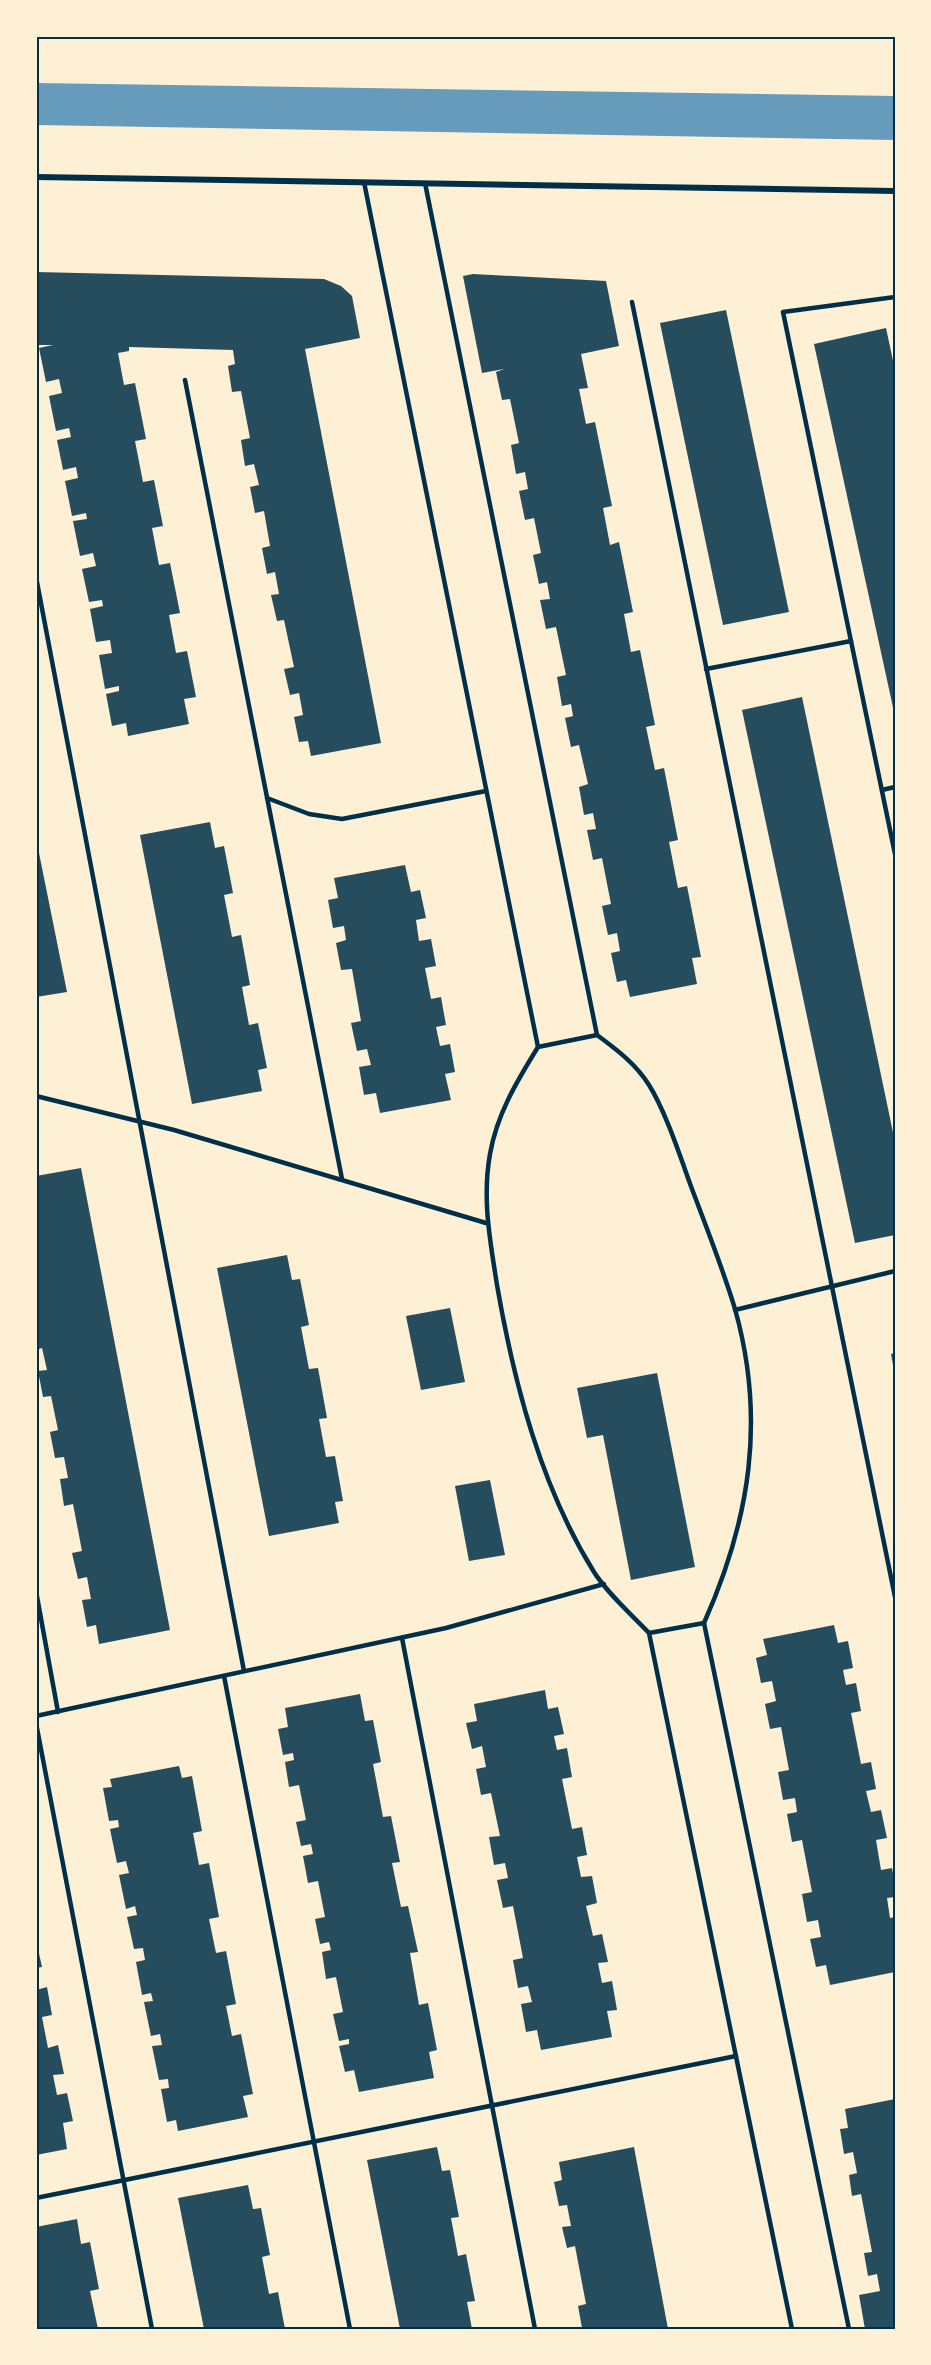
<svg xmlns="http://www.w3.org/2000/svg" width="931" height="2365" font-family="'Archivo Narrow',sans-serif">
<style>
.water{fill:#669bbc}
.building{fill:#264d5e}
.lines{fill:none;stroke-linecap:round;stroke-linejoin:round}
.service{stroke:#003049;stroke-width:4.5}
.minor{stroke:#003049;stroke-width:6}
.neatline{fill:none;stroke:#003049;stroke-width:2}
</style>
<rect width="100%" height="100%" fill="#fdf0d5"/>
<!-- water -->
<path class="water" d="M 36,83 L 895,96 L 895,140 L 36,125 Z"/>
<!-- building -->
<g class="building">
<path d="M 36,272 L 324,279 L 341,286 L 352,296 L 360,338 L 305,349 L 381,743 L 311,756 L 308,741 L 299,742 L 294,717 L 303,715 L 299,693 L 290,695 L 284,669 L 294,667 L 284,620 L 277,621 L 271,595 L 279,594 L 275,572 L 267,574 L 262,548 L 270,546 L 264,511 L 255,513 L 250,487 L 259,485 L 254,464 L 245,466 L 241,440 L 250,438 L 241,391 L 232,392 L 228,366 L 235,364 L 233,350 L 129,347 L 129,351 L 118,353 L 124,385 L 135,383 L 146,439 L 135,441 L 143,482 L 154,480 L 163,526 L 152,528 L 159,565 L 170,563 L 180,613 L 169,615 L 176,653 L 187,651 L 196,697 L 184,699 L 189,724 L 128,736 L 126,723 L 112,726 L 106,694 L 119,691 L 119,686 L 105,689 L 99,655 L 112,653 L 110,640 L 96,642 L 90,609 L 103,606 L 102,600 L 89,602 L 82,569 L 96,566 L 93,553 L 80,556 L 73,521 L 87,519 L 86,513 L 72,516 L 65,481 L 78,478 L 76,467 L 63,470 L 57,440 L 71,437 L 69,428 L 56,431 L 49,396 L 62,393 L 59,379 L 46,382 L 39,348 L 53,345 L 36,345 Z"/>
<path d="M 473,274 L 606,281 L 619,346 L 581,354 L 588,388 L 579,389 L 586,424 L 595,422 L 612,506 L 603,508 L 610,545 L 619,542 L 633,612 L 624,614 L 631,652 L 640,650 L 655,725 L 646,727 L 655,770 L 664,768 L 678,840 L 669,842 L 678,888 L 687,886 L 701,957 L 692,958 L 697,984 L 630,997 L 626,980 L 617,982 L 611,953 L 620,951 L 617,933 L 608,935 L 602,906 L 611,904 L 602,858 L 593,860 L 587,830 L 596,829 L 593,813 L 584,815 L 579,787 L 588,784 L 579,745 L 571,747 L 565,718 L 573,716 L 571,704 L 562,706 L 557,677 L 566,675 L 556,627 L 546,629 L 540,600 L 550,599 L 547,582 L 539,584 L 533,555 L 541,553 L 534,518 L 525,520 L 519,491 L 528,489 L 525,472 L 516,474 L 511,445 L 519,443 L 510,399 L 502,400 L 496,372 L 504,369 L 482,373 L 463,276 Z"/>
<path d="M 726,310 L 789,612 L 723,625 L 660,323 Z"/>
<path d="M 886,328 L 895,370 L 894,712 L 814,344 Z"/>
<path d="M 802,697 L 895,1142 L 895,1235 L 855,1243 L 742,710 Z"/>
<path d="M 210,822 L 215,848 L 224,846 L 233,893 L 224,895 L 232,937 L 241,935 L 250,985 L 242,987 L 249,1025 L 258,1023 L 267,1068 L 258,1070 L 262,1091 L 192,1104 L 140,835 Z"/>
<path d="M 36,838 L 67,992 L 36,997 Z"/>
<path d="M 405,865 L 411,892 L 420,890 L 426,918 L 416,920 L 419,941 L 431,939 L 436,966 L 425,968 L 431,999 L 441,997 L 446,1025 L 436,1027 L 440,1046 L 450,1044 L 455,1072 L 445,1074 L 451,1100 L 380,1113 L 376,1093 L 364,1095 L 359,1067 L 371,1065 L 367,1049 L 357,1051 L 351,1023 L 361,1021 L 352,969 L 341,970 L 336,943 L 346,940 L 344,926 L 333,928 L 328,900 L 338,898 L 334,878 Z"/>
<path d="M 81,1168 L 170,1630 L 99,1644 L 96,1625 L 87,1627 L 82,1600 L 91,1599 L 87,1577 L 78,1579 L 72,1553 L 82,1551 L 73,1504 L 64,1506 L 60,1479 L 68,1478 L 64,1457 L 55,1458 L 50,1432 L 58,1430 L 51,1396 L 43,1397 L 38,1371 L 47,1370 L 42,1348 L 36,1350 L 36,1322 L 38,1322 L 36,1176 Z"/>
<path d="M 287,1255 L 292,1280 L 300,1279 L 309,1325 L 301,1327 L 309,1369 L 318,1368 L 327,1418 L 319,1419 L 326,1457 L 335,1456 L 343,1501 L 335,1502 L 339,1523 L 269,1536 L 217,1268 Z"/>
<path d="M 450,1308 L 465,1382 L 421,1390 L 406,1316 Z"/>
<path d="M 895,1353 L 895,1369 L 894,1370 L 891,1354 Z"/>
<path d="M 657,1373 L 695,1567 L 631,1580 L 603,1435 L 587,1438 L 577,1388 Z"/>
<path d="M 490,1480 L 505,1555 L 469,1561 L 455,1486 Z"/>
<path d="M 834,1625 L 838,1643 L 848,1641 L 853,1668 L 843,1670 L 846,1685 L 856,1683 L 861,1711 L 851,1713 L 861,1764 L 871,1762 L 876,1789 L 866,1791 L 871,1812 L 881,1810 L 887,1838 L 876,1840 L 881,1870 L 892,1868 L 895,1884 L 895,1897 L 887,1898 L 890,1918 L 895,1917 L 895,1972 L 830,1985 L 826,1965 L 816,1967 L 810,1939 L 821,1937 L 818,1920 L 807,1922 L 802,1894 L 812,1892 L 802,1840 L 792,1842 L 787,1814 L 797,1812 L 795,1798 L 783,1800 L 778,1772 L 789,1770 L 781,1727 L 770,1729 L 765,1704 L 776,1701 L 772,1681 L 761,1683 L 756,1658 L 767,1655 L 763,1639 Z"/>
<path d="M 545,1690 L 548,1709 L 558,1707 L 564,1734 L 554,1736 L 557,1750 L 567,1748 L 572,1777 L 562,1779 L 572,1829 L 582,1827 L 587,1855 L 577,1857 L 581,1877 L 592,1876 L 597,1903 L 586,1906 L 593,1936 L 602,1934 L 608,1962 L 598,1963 L 602,1983 L 612,1981 L 617,2010 L 607,2011 L 612,2037 L 541,2050 L 537,2030 L 526,2032 L 521,2004 L 532,2002 L 528,1986 L 518,1988 L 513,1960 L 523,1958 L 513,1906 L 503,1908 L 497,1880 L 508,1878 L 505,1863 L 494,1865 L 489,1837 L 500,1836 L 491,1793 L 481,1795 L 476,1769 L 486,1767 L 482,1746 L 472,1749 L 466,1723 L 477,1721 L 474,1704 Z"/>
<path d="M 360,1694 L 365,1721 L 373,1720 L 381,1762 L 373,1764 L 383,1817 L 391,1816 L 400,1862 L 392,1863 L 401,1907 L 408,1906 L 418,1952 L 410,1953 L 419,2005 L 428,2003 L 437,2050 L 429,2052 L 434,2078 L 359,2092 L 354,2070 L 345,2072 L 339,2046 L 349,2044 L 349,2039 L 339,2041 L 333,2014 L 343,2012 L 336,1977 L 326,1979 L 322,1952 L 331,1950 L 329,1942 L 320,1944 L 315,1919 L 325,1917 L 318,1881 L 308,1883 L 303,1856 L 313,1854 L 311,1844 L 301,1846 L 296,1822 L 306,1820 L 299,1785 L 289,1787 L 285,1762 L 294,1760 L 293,1753 L 283,1755 L 278,1729 L 288,1727 L 285,1708 Z"/>
<path d="M 179,1766 L 182,1778 L 192,1776 L 202,1831 L 193,1833 L 199,1865 L 209,1863 L 219,1917 L 209,1919 L 216,1953 L 226,1951 L 236,2004 L 226,2006 L 232,2036 L 241,2034 L 253,2094 L 243,2096 L 248,2117 L 178,2131 L 176,2120 L 167,2122 L 161,2089 L 169,2088 L 168,2079 L 159,2080 L 152,2046 L 162,2045 L 160,2034 L 151,2036 L 144,2002 L 153,2001 L 151,1993 L 142,1995 L 136,1962 L 145,1960 L 143,1948 L 134,1949 L 127,1917 L 137,1915 L 135,1906 L 126,1909 L 119,1875 L 129,1873 L 126,1861 L 117,1863 L 110,1829 L 119,1827 L 118,1820 L 109,1821 L 103,1788 L 112,1787 L 110,1779 Z"/>
<path d="M 36,1940 L 42,1967 L 36,1968 Z"/>
<path d="M 47,1987 L 52,2015 L 42,2017 L 48,2048 L 58,2045 L 64,2074 L 53,2075 L 57,2095 L 67,2093 L 73,2121 L 63,2123 L 67,2149 L 36,2155 L 36,1990 Z"/>
<path d="M 895,2099 L 895,2329 L 865,2329 L 859,2295 L 880,2291 L 877,2274 L 868,2276 L 864,2253 L 872,2252 L 861,2194 L 852,2196 L 849,2175 L 857,2173 L 853,2152 L 844,2154 L 840,2129 L 848,2128 L 845,2109 Z"/>
<path d="M 437,2147 L 442,2171 L 450,2170 L 459,2217 L 451,2218 L 458,2256 L 466,2254 L 475,2301 L 467,2302 L 472,2329 L 400,2329 L 367,2160 Z"/>
<path d="M 634,2147 L 668,2329 L 591,2329 L 590,2327 L 582,2328 L 578,2306 L 586,2304 L 575,2246 L 567,2248 L 562,2227 L 571,2226 L 567,2205 L 559,2206 L 554,2182 L 562,2180 L 559,2162 Z"/>
<path d="M 248,2185 L 253,2209 L 261,2208 L 270,2255 L 262,2257 L 269,2294 L 278,2292 L 285,2329 L 204,2329 L 178,2198 Z"/>
<path d="M 77,2219 L 81,2244 L 90,2242 L 99,2289 L 90,2291 L 98,2329 L 36,2329 L 36,2227 Z"/>
</g>
<g class="lines">
<!-- service -->
<g class="service">
<path d="M 364,182 L 538,1047"/>
<path d="M 425,183 L 597,1035"/>
<path d="M 895,297 L 783,312 L 895,854"/>
<path d="M 632,302 L 895,1597"/>
<path d="M 185,380 L 342,1179"/>
<path d="M 36,577 L 244,1671"/>
<path d="M 706,669 L 851,641"/>
<path d="M 882,790 L 895,787"/>
<path d="M 267,798 L 309,814 L 342,819 L 486,791"/>
<path d="M 36,1096 L 174,1130 L 486,1223"/>
<path d="M 735,1310 L 895,1271"/>
<path d="M 36,1591 L 58,1712"/>
<path d="M 704,1623 L 849,2329"/>
<path d="M 649,1633 L 704,1623 C 750,1520 766,1419 735,1309 C 723,1269 707,1229 692,1189 C 681,1159 666,1112 649,1085 C 636,1064 616,1049 597,1035 L 538,1047 C 517,1081 497,1114 490,1154 C 482,1199 490,1240 497,1285 C 514,1383 541,1487 594,1572 C 608,1594 631,1614 649,1633 L 792,2329"/>
<path d="M 402,1638 L 535,2329"/>
<path d="M 224,1676 L 350,2329"/>
<path d="M 36,1716 L 446,1628 L 604,1584"/>
<path d="M 36,1723 L 152,2329"/>
<path d="M 36,2198 L 736,2056"/>
</g>
<!-- minor -->
<path class="minor" d="M 36,177 L 895,191"/>
</g>
<!-- border -->
<rect width="931" height="2365" fill="none" stroke="#fdf0d5" stroke-width="75"/>
<rect x="38" y="38" width="856" height="2290" class="neatline"/>
</svg>
